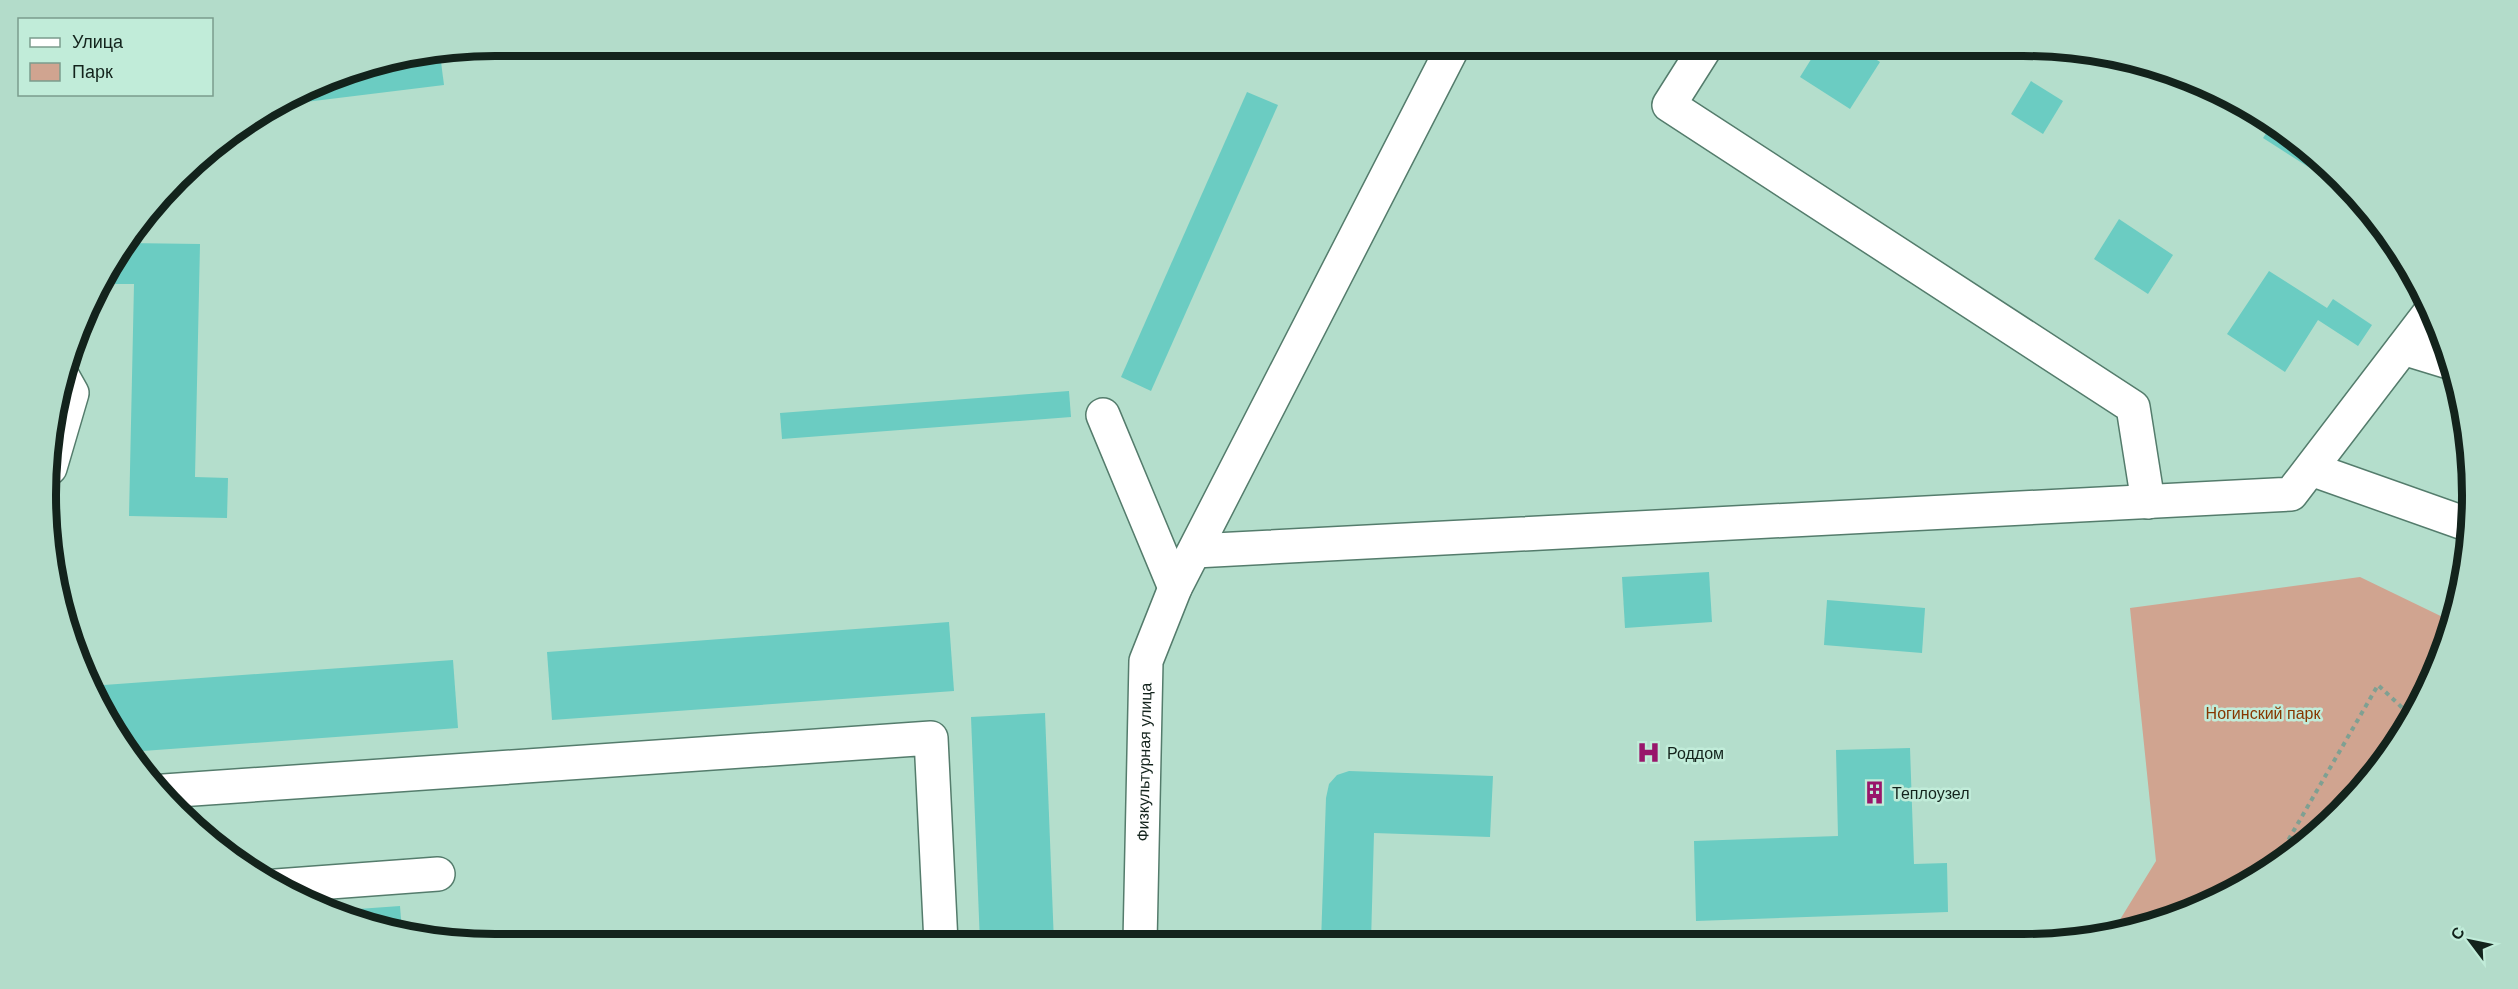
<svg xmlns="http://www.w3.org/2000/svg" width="2518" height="989" font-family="Helvetica,sans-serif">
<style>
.green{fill:#d0a490}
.building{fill:#6bccc2}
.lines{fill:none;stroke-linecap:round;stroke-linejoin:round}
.minor-casing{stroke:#547c6c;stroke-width:36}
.path{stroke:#7fa092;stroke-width:4;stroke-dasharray:4.5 4.5;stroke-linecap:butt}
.minor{stroke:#fff;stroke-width:33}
.labels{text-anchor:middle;stroke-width:5;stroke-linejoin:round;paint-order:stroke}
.park-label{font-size:16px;fill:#863700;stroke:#c1ecd9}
.poi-label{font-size:16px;fill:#13231c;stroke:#c1ecd9;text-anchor:start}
.street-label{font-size:16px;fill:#13231c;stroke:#c1ecd9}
.rim{fill:none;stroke:#13231c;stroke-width:8}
</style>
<rect width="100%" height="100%" fill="#b4decc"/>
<!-- green -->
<path class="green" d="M 2360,577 L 2453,622 L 2397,744 L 2320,832 L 2222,898 L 2113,931 L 2156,861 L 2130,608 Z"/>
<!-- building -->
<g class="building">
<path d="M 1820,45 L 1854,45 L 1880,62 L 1850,109 L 1800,77 Z"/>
<path d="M 440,54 L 444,85 L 273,106 L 273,104 L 350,69 Z"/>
<path d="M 2031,81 L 2063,101 L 2043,134 L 2011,114 Z"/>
<path d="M 1247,92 L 1278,105 L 1151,391 L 1121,377 Z"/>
<path d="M 2273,123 L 2297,138 L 2320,159 L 2313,170 L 2263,138 Z"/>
<path d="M 2119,219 L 2173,255 L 2148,294 L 2094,259 Z"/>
<path d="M 127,243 L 200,244 L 195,477 L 228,478 L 227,518 L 129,516 L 134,284 L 99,284 L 105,270 Z"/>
<path d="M 2269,271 L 2327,308 L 2333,299 L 2372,325 L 2358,346 L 2318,320 L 2285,372 L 2227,334 Z"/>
<path d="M 1069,391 L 1071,417 L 782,439 L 780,413 Z"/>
<path d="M 1709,572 L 1712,622 L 1625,628 L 1622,577 Z"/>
<path d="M 1827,600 L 1925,608 L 1922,653 L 1824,645 Z"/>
<path d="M 949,622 L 954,691 L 552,720 L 547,652 Z"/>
<path d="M 453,660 L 458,728 L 129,752 L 121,744 L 90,686 Z"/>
<path d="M 1045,713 L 1054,943 L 980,943 L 971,717 Z"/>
<path d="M 1910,748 L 1914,864 L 1947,863 L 1948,912 L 1696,921 L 1694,841 L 1838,836 L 1836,750 Z"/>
<path d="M 1349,771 L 1493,776 L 1490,837 L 1374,833 L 1371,942 L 1321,942 L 1326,798 L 1329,784 L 1337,775 Z"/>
<path d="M 400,906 L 402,932 L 378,929 L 330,911 Z"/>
</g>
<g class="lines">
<defs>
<g id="minor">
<path d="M 1707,45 L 1669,105 L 2133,407 L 2148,502"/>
<path d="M 2403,348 L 2452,363"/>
<path d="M 1103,415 L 1175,588"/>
<path d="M 50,468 L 72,393 L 63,377"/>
<path d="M 2311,469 L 2472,526"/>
<path d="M 1195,551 L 2291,494 L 2431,311"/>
<path d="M 164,791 L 931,738 L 941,943"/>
<path d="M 276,886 L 438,874"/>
<path id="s1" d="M 1140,942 L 1146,661 L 1175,588 L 1454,45"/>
</g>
</defs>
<!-- minor casing -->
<use href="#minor" class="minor-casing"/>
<!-- path -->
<path class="path" d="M 2275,863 L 2378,685 L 2410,715"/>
<!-- minor -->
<use href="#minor" class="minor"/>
</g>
<!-- icons -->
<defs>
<symbol id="hospital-bare" viewBox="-9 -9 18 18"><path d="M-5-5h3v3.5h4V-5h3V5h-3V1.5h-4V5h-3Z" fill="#98166b" stroke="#c1ecd9" stroke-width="2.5" paint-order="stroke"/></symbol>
<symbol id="building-bare" viewBox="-9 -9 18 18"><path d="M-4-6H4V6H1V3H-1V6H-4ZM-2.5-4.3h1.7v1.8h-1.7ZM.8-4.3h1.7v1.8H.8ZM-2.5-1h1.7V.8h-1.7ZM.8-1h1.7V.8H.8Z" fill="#98166b" stroke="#c1ecd9" stroke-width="2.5" paint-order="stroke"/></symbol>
</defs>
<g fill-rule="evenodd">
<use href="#hospital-bare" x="1632" y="736" width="33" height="33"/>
<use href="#building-bare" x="1858" y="776" width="33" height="33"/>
</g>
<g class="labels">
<!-- park labels -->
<g class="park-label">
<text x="2263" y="719">Ногинский парк</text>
</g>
<!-- poi labels -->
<g class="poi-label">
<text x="1667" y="759">Роддом</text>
<text x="1892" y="799">Теплоузел</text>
</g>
<!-- street labels -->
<g class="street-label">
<text dy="6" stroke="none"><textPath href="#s1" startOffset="180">Физкультурная улица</textPath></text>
</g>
</g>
<!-- crop -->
<path d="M0 0H2518V989H0ZM495 56H2023A439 439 0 0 1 2462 495V495A439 439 0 0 1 2023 934H495A439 439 0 0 1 56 495V495A439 439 0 0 1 495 56Z" fill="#b3dcca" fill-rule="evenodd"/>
<path class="rim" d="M495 56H2023A439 439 0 0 1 2462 495V495A439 439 0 0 1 2023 934H495A439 439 0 0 1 56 495V495A439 439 0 0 1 495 56Z"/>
<!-- legend -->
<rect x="18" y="18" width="195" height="78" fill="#c1ecd9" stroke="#7b9c8d" stroke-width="1.5"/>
<rect x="30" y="38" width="30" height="9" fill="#ffffff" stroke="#7b9c8d" stroke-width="1.5"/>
<text x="72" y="48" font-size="18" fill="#13231c">Улица</text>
<rect x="30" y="63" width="30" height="18" fill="#d0a490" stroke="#7b9c8d" stroke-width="1.5"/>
<text x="72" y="78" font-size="18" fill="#13231c">Парк</text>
<!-- north arrow -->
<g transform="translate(2470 941) rotate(302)" stroke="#c1ecd9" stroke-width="4.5" paint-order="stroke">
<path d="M0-4.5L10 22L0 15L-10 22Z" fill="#13231c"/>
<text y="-9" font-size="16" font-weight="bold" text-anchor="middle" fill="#13231c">С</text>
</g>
</svg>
